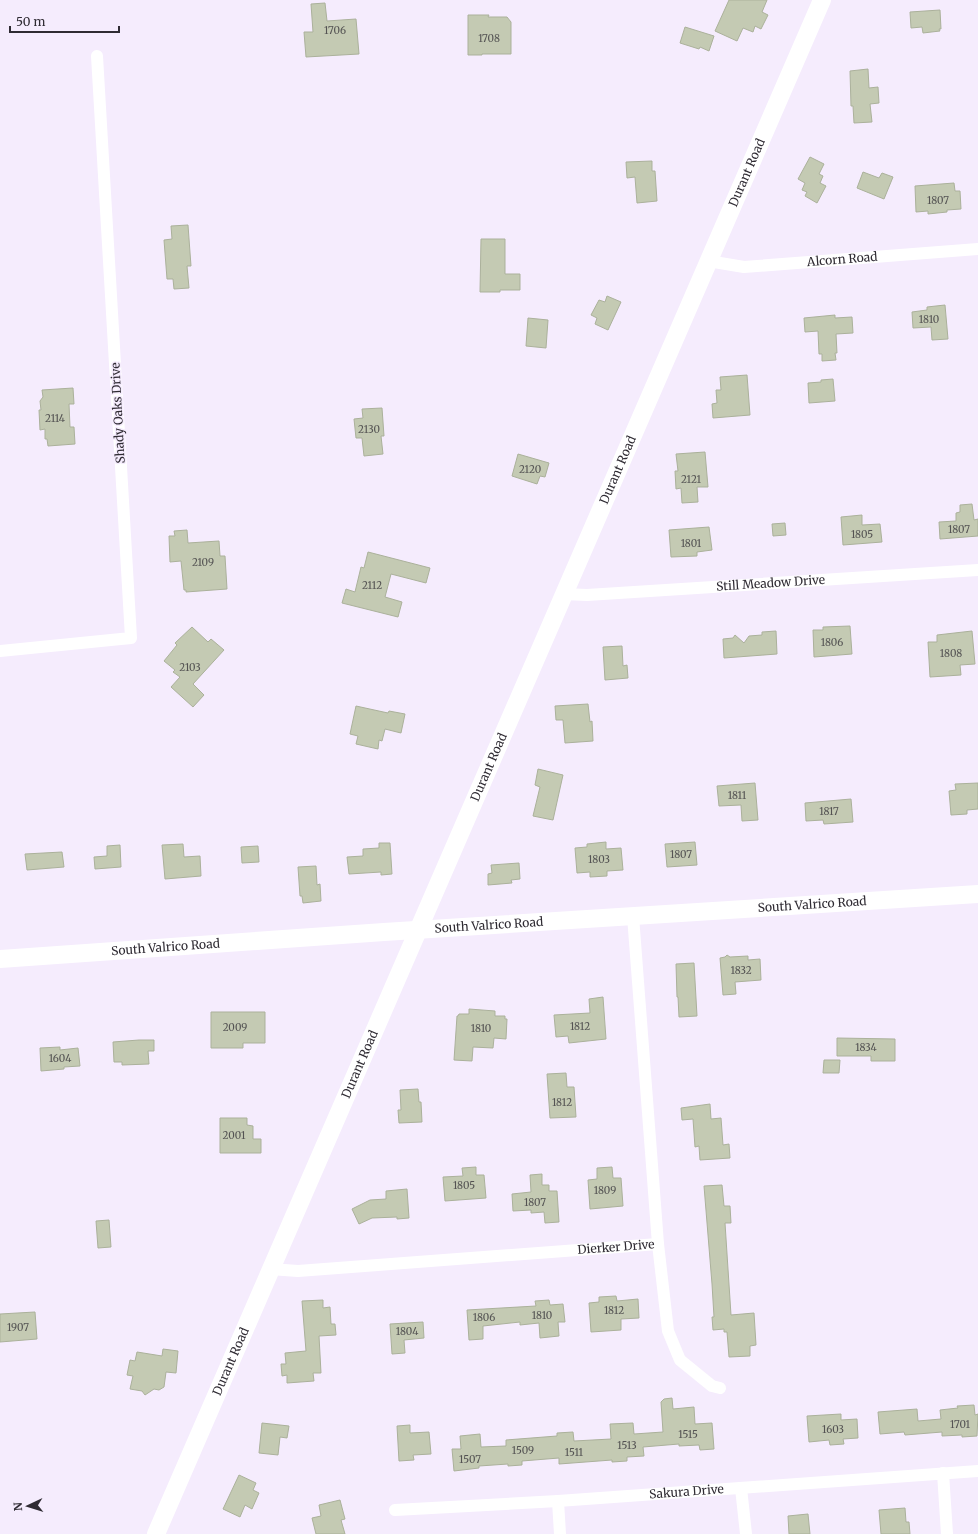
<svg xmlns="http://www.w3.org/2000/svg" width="978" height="1534" font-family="Merriweather,serif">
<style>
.building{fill:#c4cab3;stroke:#abb19b}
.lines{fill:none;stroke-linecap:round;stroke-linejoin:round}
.street{stroke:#fff;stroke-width:12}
.secondary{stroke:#fff;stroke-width:18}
.labels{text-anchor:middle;stroke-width:3;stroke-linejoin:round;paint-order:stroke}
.number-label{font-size:10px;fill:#545353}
.street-label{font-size:12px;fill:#2f2b33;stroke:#f5ecfd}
</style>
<rect width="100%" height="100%" fill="#f5ecfd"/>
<!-- building -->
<g class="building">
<path d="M 729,0 L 767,0 L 762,12 L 768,15 L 761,29 L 755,26 L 753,32 L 743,28 L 737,41 L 715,31 Z"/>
<path d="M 325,3 L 327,21 L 356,19 L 359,54 L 306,57 L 304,32 L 313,32 L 311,4 Z"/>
<path d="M 940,10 L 941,29 L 939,29 L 940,31 L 923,33 L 922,27 L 911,28 L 910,12 Z"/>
<path d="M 468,15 L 489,15 L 488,17 L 507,17 L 511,22 L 511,54 L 482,54 L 482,55 L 468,55 Z"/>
<path d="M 685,27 L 714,36 L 709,51 L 700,47 L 699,49 L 680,43 Z"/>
<path d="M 868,69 L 869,88 L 878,87 L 879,103 L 870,104 L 872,122 L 854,123 L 853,106 L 851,106 L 850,71 Z"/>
<path d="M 810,157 L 824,164 L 819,174 L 823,176 L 820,183 L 826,186 L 817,203 L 805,196 L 807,192 L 802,190 L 805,183 L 798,179 Z"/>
<path d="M 652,161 L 652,171 L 655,171 L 657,201 L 637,203 L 635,177 L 627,178 L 626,162 Z"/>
<path d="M 863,172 L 879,178 L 882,173 L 893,177 L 884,199 L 857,188 Z"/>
<path d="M 954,183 L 955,191 L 960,191 L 961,209 L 947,210 L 947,212 L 928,214 L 928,211 L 916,212 L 915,186 Z"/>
<path d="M 188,225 L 191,266 L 187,266 L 189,288 L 174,289 L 173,279 L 167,279 L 164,240 L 172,239 L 171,226 Z"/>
<path d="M 481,239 L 505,239 L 505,274 L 520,274 L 520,290 L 500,290 L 500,292 L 480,292 Z"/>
<path d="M 607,296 L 621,302 L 608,330 L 595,324 L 597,318 L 591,315 L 599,300 L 605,302 Z"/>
<path d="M 945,305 L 948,339 L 932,340 L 931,327 L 913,328 L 912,312 L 927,310 L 927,307 Z"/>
<path d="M 835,315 L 835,318 L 852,317 L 853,333 L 836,334 L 837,353 L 835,353 L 836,360 L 822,361 L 822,354 L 819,354 L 818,331 L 805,332 L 804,318 Z"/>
<path d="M 528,318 L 548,320 L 546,348 L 526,346 Z"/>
<path d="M 747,375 L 750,415 L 713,418 L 712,404 L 717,403 L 716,390 L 721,390 L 720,377 Z"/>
<path d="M 833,379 L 835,401 L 809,403 L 808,383 L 821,382 L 821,380 Z"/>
<path d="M 73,388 L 74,404 L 69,404 L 70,427 L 74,427 L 75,444 L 48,446 L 47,439 L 45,439 L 45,429 L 40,430 L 39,410 L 41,410 L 40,401 L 43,397 L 42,390 Z"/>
<path d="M 382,408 L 384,436 L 381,436 L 383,454 L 364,456 L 362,438 L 356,438 L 354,419 L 363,418 L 362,409 Z"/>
<path d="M 705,452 L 708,487 L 697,487 L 698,502 L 682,503 L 681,488 L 676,489 L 675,471 L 678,471 L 676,454 Z"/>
<path d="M 518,454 L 549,463 L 545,477 L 540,476 L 537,484 L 512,476 Z"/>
<path d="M 972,504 L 974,520 L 978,519 L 978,536 L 940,539 L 939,522 L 956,521 L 956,513 L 960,512 L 960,505 Z"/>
<path d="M 862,515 L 862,525 L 880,524 L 882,542 L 843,545 L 841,517 Z"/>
<path d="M 785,523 L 786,535 L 773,536 L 772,524 Z"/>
<path d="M 709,527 L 712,550 L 697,552 L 697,556 L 671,557 L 669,530 Z"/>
<path d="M 187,530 L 188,543 L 219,541 L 220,556 L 225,556 L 227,589 L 186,592 L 186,590 L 184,590 L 181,561 L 170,562 L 169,536 L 175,536 L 174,531 Z"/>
<path d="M 368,552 L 430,568 L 426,583 L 391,574 L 385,597 L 402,602 L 398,617 L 342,603 L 346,589 L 355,592 L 361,567 L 364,568 Z"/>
<path d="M 850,626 L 852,654 L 814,657 L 813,630 L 823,630 L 823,627 Z"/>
<path d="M 192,627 L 208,642 L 211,639 L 224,650 L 193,684 L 204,695 L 193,707 L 171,687 L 180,677 L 173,672 L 175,670 L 164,661 L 177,645 L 175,643 Z"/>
<path d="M 776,631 L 777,654 L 724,658 L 723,639 L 733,638 L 735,635 L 744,643 L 749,636 L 762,635 L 762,632 Z"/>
<path d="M 972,631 L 975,664 L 960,665 L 961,675 L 930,677 L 928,642 L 937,642 L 937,635 Z"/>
<path d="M 622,646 L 623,666 L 627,665 L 628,678 L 605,680 L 603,647 Z"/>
<path d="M 588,704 L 590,722 L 592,721 L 593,741 L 565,743 L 563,720 L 556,720 L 555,706 Z"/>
<path d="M 356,706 L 388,713 L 389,711 L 405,714 L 401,733 L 385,729 L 382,741 L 379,740 L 378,749 L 356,744 L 358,736 L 350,734 Z"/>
<path d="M 538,769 L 563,775 L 553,820 L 533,816 L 540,787 L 535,785 Z"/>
<path d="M 755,783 L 758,820 L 742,821 L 741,805 L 719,806 L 717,786 Z"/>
<path d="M 978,783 L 978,809 L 967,810 L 967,814 L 951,815 L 949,791 L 956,790 L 955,784 Z"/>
<path d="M 851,799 L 853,822 L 824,824 L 823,820 L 806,821 L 805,803 Z"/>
<path d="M 606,842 L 606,849 L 621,848 L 623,870 L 607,871 L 607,876 L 590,877 L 590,872 L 577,873 L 575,848 L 587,847 L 587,844 Z"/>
<path d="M 695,842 L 697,865 L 667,867 L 665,844 Z"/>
<path d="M 379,843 L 390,843 L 392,874 L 381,875 L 381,872 L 349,874 L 347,857 L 363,856 L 363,849 L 379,848 Z"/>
<path d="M 183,844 L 184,857 L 200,856 L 201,876 L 165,879 L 162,845 Z"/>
<path d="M 120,845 L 121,867 L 95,869 L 94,857 L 107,856 L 107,846 Z"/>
<path d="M 258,846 L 259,862 L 242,863 L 241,847 Z"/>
<path d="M 62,852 L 64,867 L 27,870 L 25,854 Z"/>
<path d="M 519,863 L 520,879 L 511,880 L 512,883 L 488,885 L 488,874 L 492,873 L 491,865 Z"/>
<path d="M 316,866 L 317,885 L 320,884 L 321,901 L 303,903 L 302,896 L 300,896 L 298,867 Z"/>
<path d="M 727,955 L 730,957 L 748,956 L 748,960 L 760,959 L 761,980 L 735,982 L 736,994 L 723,995 L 720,958 L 725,957 Z"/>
<path d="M 694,963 L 697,1016 L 679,1017 L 678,997 L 677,997 L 676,964 Z"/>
<path d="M 603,997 L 606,1039 L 569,1043 L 568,1036 L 556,1037 L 554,1015 L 590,1013 L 589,999 Z"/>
<path d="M 469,1009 L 495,1011 L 495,1016 L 505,1016 L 505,1019 L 507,1019 L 506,1039 L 494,1038 L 493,1048 L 473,1047 L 472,1061 L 454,1060 L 457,1016 L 458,1016 L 459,1014 L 469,1014 Z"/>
<path d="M 211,1012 L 265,1012 L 265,1043 L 243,1043 L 243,1048 L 211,1048 Z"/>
<path d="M 837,1038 L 895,1039 L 895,1061 L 871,1061 L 871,1056 L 837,1056 Z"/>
<path d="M 139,1040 L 154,1040 L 154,1051 L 148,1051 L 149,1064 L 122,1065 L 122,1062 L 114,1062 L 113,1042 Z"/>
<path d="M 60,1047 L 60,1050 L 78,1048 L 80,1066 L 64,1067 L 64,1069 L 41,1071 L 40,1048 Z"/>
<path d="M 824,1060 L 840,1060 L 839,1073 L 823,1073 Z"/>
<path d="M 566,1073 L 567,1087 L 574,1087 L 576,1117 L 550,1118 L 547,1074 Z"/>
<path d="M 418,1089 L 419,1102 L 421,1102 L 422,1122 L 399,1123 L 398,1110 L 401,1110 L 400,1090 Z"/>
<path d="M 710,1104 L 711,1119 L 721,1118 L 723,1145 L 729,1144 L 730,1158 L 700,1160 L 699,1146 L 695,1147 L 693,1119 L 682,1120 L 681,1108 Z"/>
<path d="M 220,1118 L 247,1118 L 247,1125 L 253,1126 L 253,1139 L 261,1139 L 261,1153 L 220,1153 Z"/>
<path d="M 476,1167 L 476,1175 L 484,1175 L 486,1198 L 445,1201 L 443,1177 L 463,1176 L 462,1168 Z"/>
<path d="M 612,1167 L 613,1178 L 621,1178 L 623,1206 L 590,1209 L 588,1180 L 597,1179 L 597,1168 Z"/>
<path d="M 542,1174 L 542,1185 L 549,1185 L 549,1191 L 557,1191 L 559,1222 L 545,1223 L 544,1212 L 531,1213 L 531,1210 L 513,1211 L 512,1194 L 531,1192 L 530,1175 Z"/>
<path d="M 722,1185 L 724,1206 L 730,1206 L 731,1223 L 725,1223 L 731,1315 L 754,1313 L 756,1345 L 750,1346 L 750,1356 L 729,1357 L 727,1332 L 724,1332 L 724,1329 L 713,1330 L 712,1317 L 714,1317 L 712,1284 L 704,1186 Z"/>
<path d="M 407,1189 L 409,1218 L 397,1219 L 397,1217 L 372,1218 L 359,1224 L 352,1209 L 370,1200 L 386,1199 L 386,1191 Z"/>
<path d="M 109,1220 L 111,1247 L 98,1248 L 96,1221 Z"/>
<path d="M 616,1296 L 617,1301 L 638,1299 L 639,1318 L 621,1319 L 621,1330 L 591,1332 L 589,1303 L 599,1302 L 599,1297 Z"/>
<path d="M 323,1300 L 323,1308 L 330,1307 L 331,1324 L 335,1324 L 336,1335 L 319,1336 L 321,1373 L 313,1373 L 314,1381 L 287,1383 L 287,1375 L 282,1376 L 281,1364 L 286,1364 L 285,1353 L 306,1351 L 302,1301 Z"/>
<path d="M 549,1300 L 550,1305 L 563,1304 L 565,1322 L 558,1322 L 559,1336 L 540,1338 L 539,1323 L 520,1325 L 520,1322 L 483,1326 L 483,1339 L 469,1340 L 467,1310 L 536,1306 L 535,1301 Z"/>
<path d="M 35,1312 L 37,1339 L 0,1342 L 0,1314 Z"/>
<path d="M 423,1322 L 424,1338 L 404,1340 L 405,1353 L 392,1354 L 390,1324 Z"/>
<path d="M 163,1349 L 178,1351 L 176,1373 L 166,1372 L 164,1387 L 159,1390 L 154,1389 L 145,1395 L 142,1391 L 130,1389 L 133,1376 L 127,1375 L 130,1360 L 135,1361 L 137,1352 L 162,1356 Z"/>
<path d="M 672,1398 L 673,1409 L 694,1407 L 695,1424 L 712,1423 L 714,1449 L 700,1450 L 699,1445 L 679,1446 L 679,1444 L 643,1447 L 644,1456 L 627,1457 L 627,1461 L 612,1462 L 612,1460 L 559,1464 L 559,1458 L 522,1461 L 522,1465 L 508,1466 L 508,1464 L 479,1466 L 479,1468 L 454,1471 L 452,1449 L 461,1449 L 460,1436 L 480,1434 L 481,1447 L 506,1446 L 506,1440 L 557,1436 L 557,1433 L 573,1432 L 574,1441 L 611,1439 L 610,1424 L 633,1423 L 634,1434 L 663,1432 L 661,1402 L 664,1399 Z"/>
<path d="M 974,1405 L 975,1415 L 978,1414 L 977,1436 L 962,1437 L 962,1435 L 942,1436 L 942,1432 L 905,1435 L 904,1432 L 880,1434 L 878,1412 L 917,1409 L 918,1421 L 941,1419 L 940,1410 L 958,1408 L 957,1406 Z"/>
<path d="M 841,1414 L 841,1420 L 857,1419 L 858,1438 L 843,1439 L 844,1444 L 830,1445 L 829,1440 L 809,1442 L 807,1416 Z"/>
<path d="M 262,1423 L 289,1426 L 287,1438 L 280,1437 L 278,1455 L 259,1453 Z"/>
<path d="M 410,1425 L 410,1433 L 429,1432 L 431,1454 L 413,1455 L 414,1460 L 399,1461 L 397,1426 Z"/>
<path d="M 239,1475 L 256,1483 L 253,1490 L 259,1493 L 252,1509 L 245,1505 L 240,1517 L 223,1509 Z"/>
<path d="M 340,1500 L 345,1519 L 341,1520 L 345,1534 L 316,1534 L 312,1518 L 321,1516 L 319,1505 Z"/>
<path d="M 905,1508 L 906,1522 L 909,1522 L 910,1534 L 881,1534 L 879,1510 Z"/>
<path d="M 808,1514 L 810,1534 L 789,1534 L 788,1516 Z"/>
</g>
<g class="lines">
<!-- street -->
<g class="street">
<path id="s1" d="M 708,261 L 744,267 L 978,249"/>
<path id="s2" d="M 563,594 L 587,595 L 978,570"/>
<path d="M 0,651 L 131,638 L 97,56"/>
<path d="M 633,916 L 658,1244 L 668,1331 L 680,1360 L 712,1386 L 720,1388"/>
<path id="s3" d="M 270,1269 L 298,1271 L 658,1244"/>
<path d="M 943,1473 L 947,1534"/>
<path d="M 741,1488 L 746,1534"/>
<path d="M 558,1501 L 560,1534"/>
<path id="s4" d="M 395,1510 L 558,1501 L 978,1471"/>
</g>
<!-- secondary -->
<g class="secondary">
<path id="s5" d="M 0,959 L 384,932 L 978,894"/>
<path id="s6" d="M 156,1534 L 822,0"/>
</g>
</g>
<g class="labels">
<!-- number labels -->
<g class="number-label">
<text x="335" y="34">1706</text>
<text x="489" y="42">1708</text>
<text x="938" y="204">1807</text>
<text x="929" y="323">1810</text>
<text x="55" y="422">2114</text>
<text x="369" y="433">2130</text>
<text x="530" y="473">2120</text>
<text x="691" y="483">2121</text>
<text x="959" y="533">1807</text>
<text x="862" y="538">1805</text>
<text x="691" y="547">1801</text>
<text x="203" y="566">2109</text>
<text x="372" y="589">2112</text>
<text x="832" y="646">1806</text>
<text x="951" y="657">1808</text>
<text x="190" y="671">2103</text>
<text x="737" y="799">1811</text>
<text x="829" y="815">1817</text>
<text x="681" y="858">1807</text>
<text x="599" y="863">1803</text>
<text x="741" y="974">1832</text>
<text x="580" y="1030">1812</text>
<text x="235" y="1031">2009</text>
<text x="481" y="1032">1810</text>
<text x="866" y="1051">1834</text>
<text x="60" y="1062">1604</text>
<text x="562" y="1106">1812</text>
<text x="234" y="1139">2001</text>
<text x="464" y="1189">1805</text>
<text x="605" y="1194">1809</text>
<text x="535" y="1206">1807</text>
<text x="614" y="1314">1812</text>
<text x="542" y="1319">1810</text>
<text x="484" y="1321">1806</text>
<text x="18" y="1331">1907</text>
<text x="407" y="1335">1804</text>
<text x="960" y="1428">1701</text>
<text x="833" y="1433">1603</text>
<text x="688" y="1438">1515</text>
<text x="627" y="1449">1513</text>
<text x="523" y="1454">1509</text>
<text x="574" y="1456">1511</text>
<text x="470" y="1463">1507</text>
</g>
<!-- street labels -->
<g class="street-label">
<text dy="4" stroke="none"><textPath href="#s6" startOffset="1484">Durant Road</textPath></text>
<text dy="4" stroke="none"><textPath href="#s1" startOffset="135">Alcorn Road</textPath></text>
<text transform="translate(118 413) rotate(-93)" y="4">Shady Oaks Drive</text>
<text dy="4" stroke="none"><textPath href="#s6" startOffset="1160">Durant Road</textPath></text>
<text dy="4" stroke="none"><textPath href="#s2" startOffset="208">Still Meadow Drive</textPath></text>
<text dy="4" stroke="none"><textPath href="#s6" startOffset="836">Durant Road</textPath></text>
<text dy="4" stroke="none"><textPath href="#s5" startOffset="814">South Valrico Road</textPath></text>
<text dy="4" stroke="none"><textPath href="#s5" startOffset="490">South Valrico Road</textPath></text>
<text dy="4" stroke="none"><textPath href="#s5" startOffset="166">South Valrico Road</textPath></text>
<text dy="4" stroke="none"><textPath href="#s6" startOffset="512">Durant Road</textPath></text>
<text dy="4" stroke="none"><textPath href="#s3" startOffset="347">Dierker Drive</textPath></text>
<text dy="4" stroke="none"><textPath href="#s6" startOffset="188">Durant Road</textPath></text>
<text dy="4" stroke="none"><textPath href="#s4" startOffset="292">Sakura Drive</textPath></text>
</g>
</g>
<!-- north arrow -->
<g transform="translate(28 1506) rotate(266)" stroke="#f5ecfd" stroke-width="3" paint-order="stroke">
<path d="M0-3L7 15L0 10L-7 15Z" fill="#2f2b33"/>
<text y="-6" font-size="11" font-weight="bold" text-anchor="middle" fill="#2f2b33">N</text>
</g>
<!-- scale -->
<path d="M10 26v6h109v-6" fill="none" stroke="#2f2b33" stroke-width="2"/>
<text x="16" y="26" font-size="12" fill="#2f2b33" stroke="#f5ecfd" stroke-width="3" paint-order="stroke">50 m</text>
</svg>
